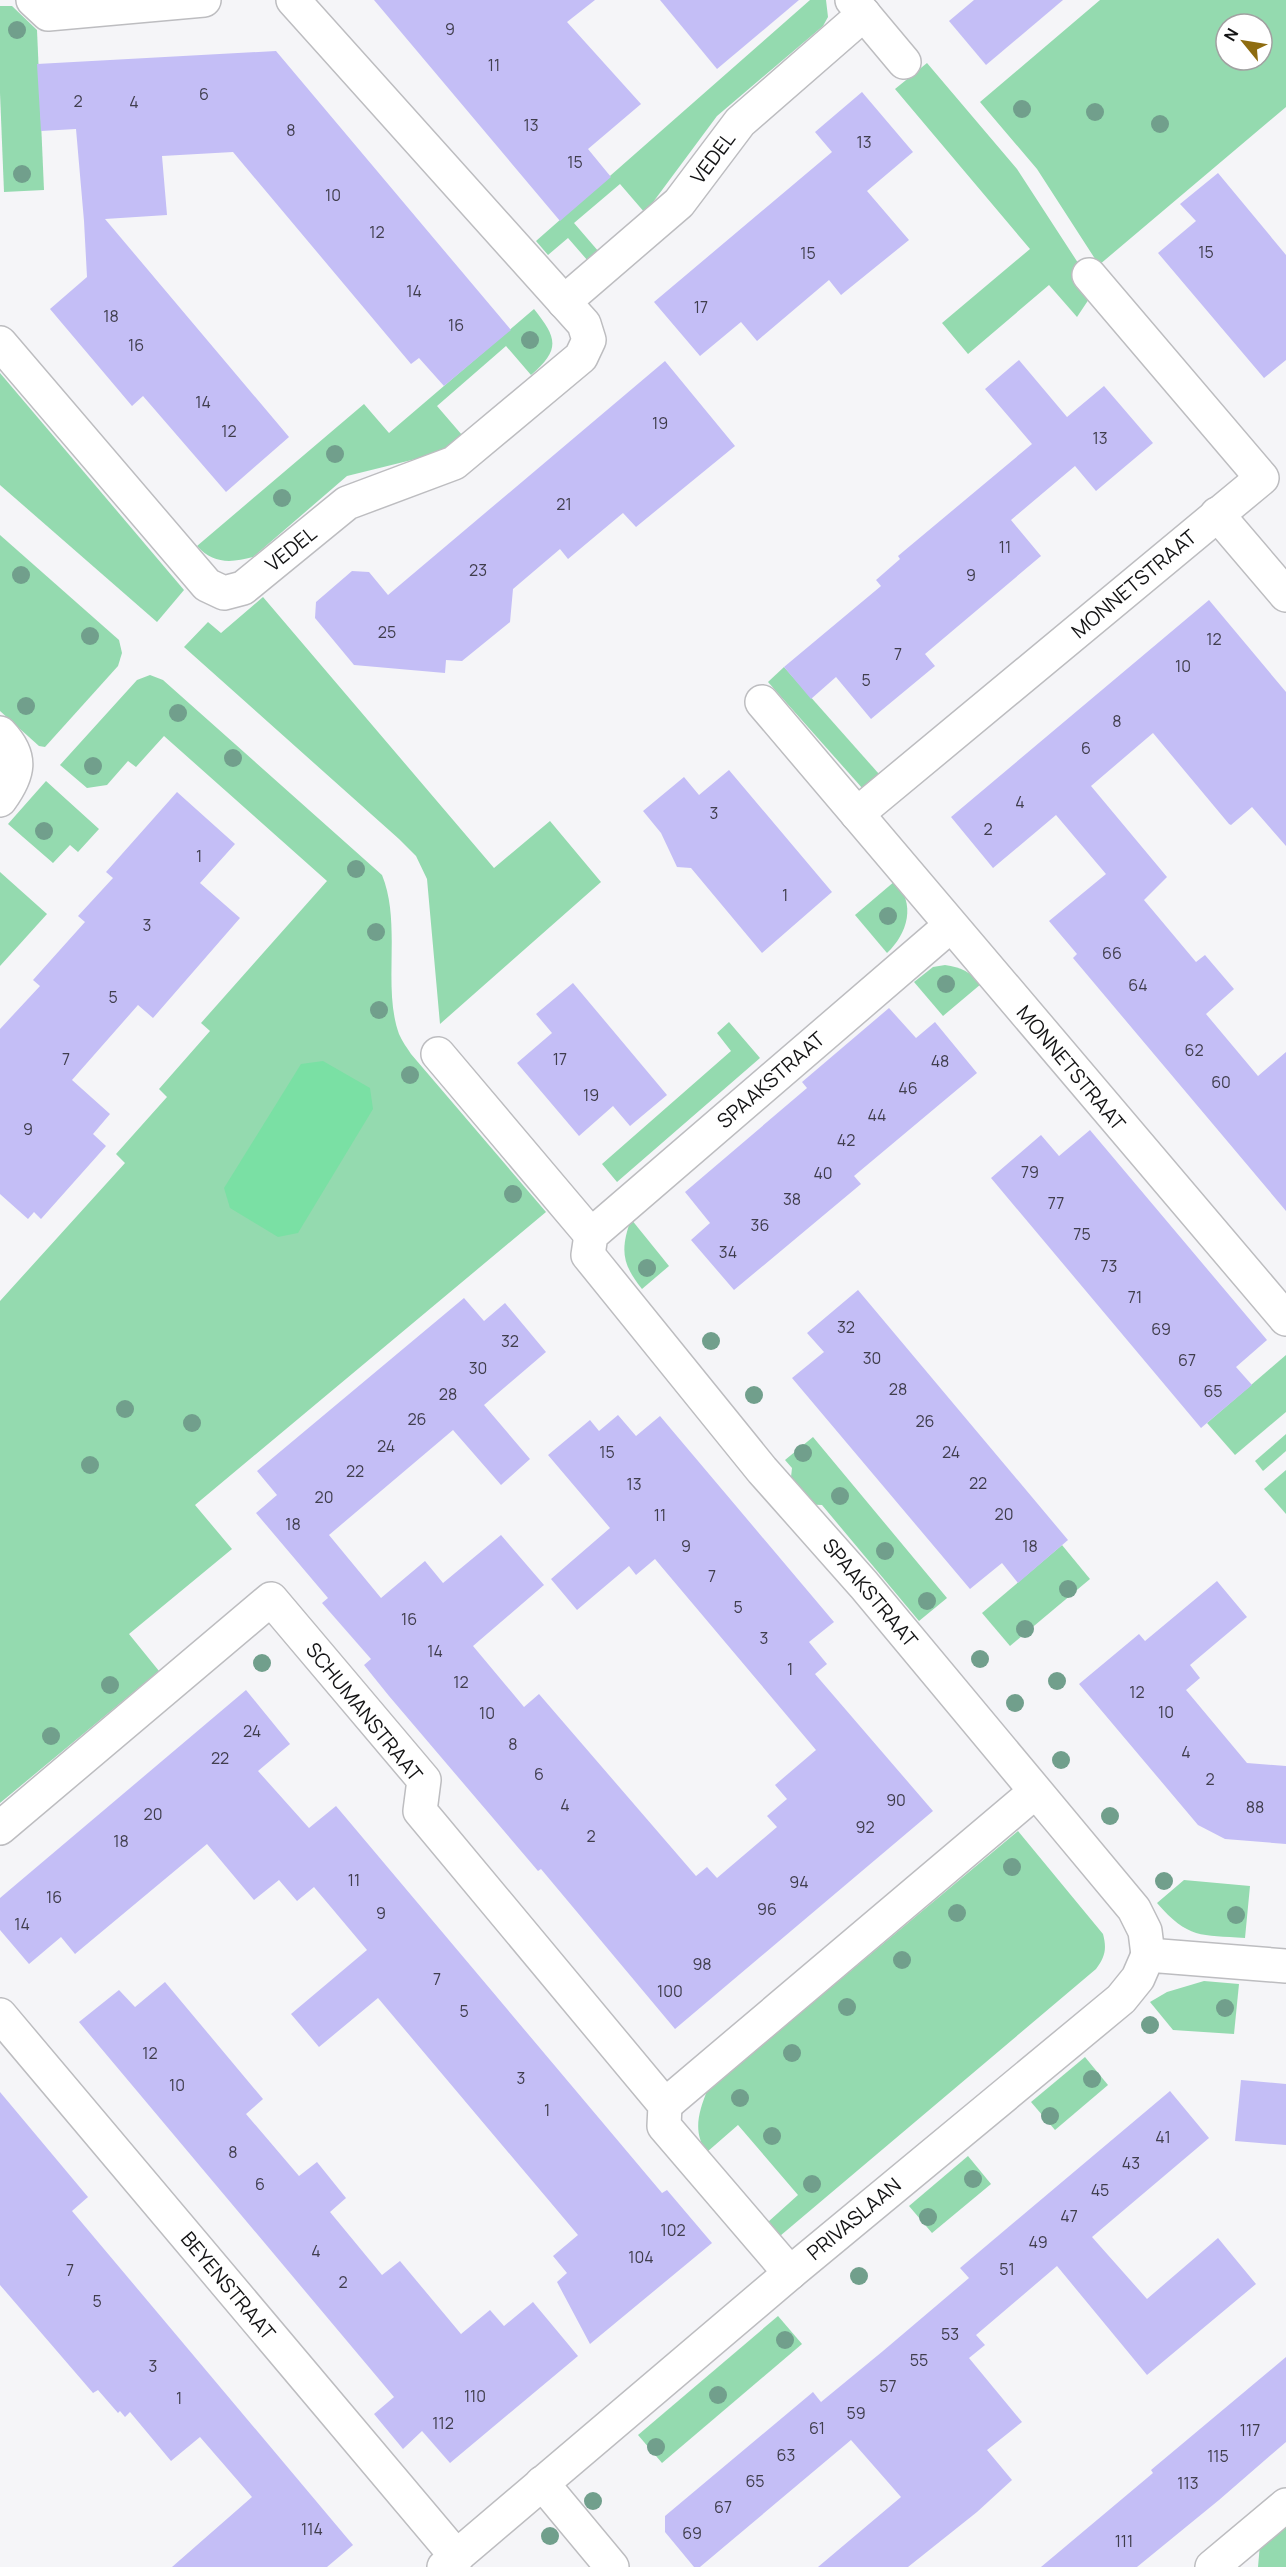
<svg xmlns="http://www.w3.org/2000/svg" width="1286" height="2567" font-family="Manrope,sans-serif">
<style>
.green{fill:#94daaf;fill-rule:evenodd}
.forest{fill:#7ae0a4}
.building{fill:#c4bef6}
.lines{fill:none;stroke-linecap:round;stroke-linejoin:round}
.street-casing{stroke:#bdbdc0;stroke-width:36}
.street{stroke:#fff;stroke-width:33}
.tree{fill:#719f8c}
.labels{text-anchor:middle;stroke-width:6;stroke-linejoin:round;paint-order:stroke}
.number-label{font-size:16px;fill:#403e4d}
.street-label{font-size:20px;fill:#141415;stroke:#fff}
</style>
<rect width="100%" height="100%" fill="#f5f5f8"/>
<!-- green -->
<g class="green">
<path d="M 810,0 L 826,0 L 828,17 L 823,26 L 717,116 L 645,213 L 620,184 L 574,223 L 599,252 L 588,261 L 568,238 L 548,255 L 536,241 Z"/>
<path d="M 1100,0 L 1286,0 L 1286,107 L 1099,265 L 1037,169 L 980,102 ZM 1226,24 L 1262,24 L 1262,60 L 1226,60 Z"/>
<path d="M 0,6 L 12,6 L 37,30 L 44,190 L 4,192 L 0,93 Z"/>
<path d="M 927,63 L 1017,169 L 1082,269 L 1072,278 L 1089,299 L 1077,317 L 1049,285 L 968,354 L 942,323 L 1030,249 L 895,89 Z"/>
<path d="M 534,309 C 557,338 561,349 531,375 L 506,346 L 437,406 L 462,435 L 440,453 L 347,476 L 253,557 C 231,563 213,564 197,546 L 364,404 L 389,433 Z"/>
<path d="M 0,373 L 184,590 L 157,622 L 0,485 Z"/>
<path d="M 0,535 L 119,640 L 122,653 L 118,666 L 45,747 L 39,746 L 0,711 Z"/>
<path d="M 263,597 L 494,868 L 550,821 L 601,882 L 440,1024 L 427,879 L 416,856 L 399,839 L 184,647 L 208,622 L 221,633 Z"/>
<path d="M 784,667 L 879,774 L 863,789 L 768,682 Z"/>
<path d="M 150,675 L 163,680 L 382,875 C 402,924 382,987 399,1034 C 402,1041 407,1048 411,1054 L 546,1212 L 195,1505 L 232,1549 L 129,1634 L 159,1671 L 0,1803 L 0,1301 L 125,1163 L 116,1154 L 167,1097 L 159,1089 L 210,1031 L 201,1023 L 327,881 L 164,736 L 136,767 L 128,761 L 107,785 L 87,788 L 60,765 L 137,680 Z"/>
<path d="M 46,781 L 99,829 L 78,852 L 70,845 L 53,863 L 8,824 Z"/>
<path d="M 0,872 L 47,914 L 0,966 Z"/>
<path d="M 895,881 C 916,904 908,933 887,953 L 855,915 Z"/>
<path d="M 945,965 C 961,967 970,972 981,984 L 943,1016 L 914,982 L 933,967 Z"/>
<path d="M 729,1022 L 760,1058 L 617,1182 L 602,1164 L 731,1051 L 717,1033 Z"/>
<path d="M 631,1219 L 669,1266 L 642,1289 C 622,1264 620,1250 631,1219 Z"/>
<path d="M 1286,1355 L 1286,1412 L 1235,1455 L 1207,1423 Z"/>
<path d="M 1286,1434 L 1286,1451 L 1263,1471 L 1255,1461 Z"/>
<path d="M 813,1437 L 947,1598 L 919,1621 L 822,1505 L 797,1504 L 789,1495 L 792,1468 L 785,1460 Z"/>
<path d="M 1286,1470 L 1286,1514 L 1264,1489 Z"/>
<path d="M 1062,1545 L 1090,1579 L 1010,1646 L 982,1613 Z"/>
<path d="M 1018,1831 L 1103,1934 C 1107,1949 1105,1957 1096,1969 L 780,2236 L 768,2222 L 798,2195 L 738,2125 L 707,2152 C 692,2133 699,2111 707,2091 Z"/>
<path d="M 1184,1880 L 1250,1886 L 1245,1938 C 1201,1935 1188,1939 1157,1903 Z"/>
<path d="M 1204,1981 L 1239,1984 L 1234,2034 L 1173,2030 L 1150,2002 L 1167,1992 Z"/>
<path d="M 1085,2057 L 1108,2085 L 1055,2130 L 1031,2102 Z"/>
<path d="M 968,2156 L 991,2184 L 932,2233 L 909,2206 Z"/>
<path d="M 778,2316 L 802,2344 L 662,2463 L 638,2435 Z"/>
<path d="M 1286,2525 L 1286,2567 L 1258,2567 L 1260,2544 Z"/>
</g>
<!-- forest -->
<path class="forest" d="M 323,1061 L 370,1088 L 373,1109 L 298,1233 L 278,1237 L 230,1208 L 224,1188 L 301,1064 Z"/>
<!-- building -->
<g class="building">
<path d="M 374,0 L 595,0 L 567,22 L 641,104 L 588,149 L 611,177 L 560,221 Z"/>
<path d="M 660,0 L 799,0 L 717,69 Z"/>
<path d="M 974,0 L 1063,0 L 986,65 L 949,21 Z"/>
<path d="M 276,51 L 511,330 L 444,386 L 419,358 L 411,364 L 233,152 L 162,156 L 167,215 L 105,219 L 289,437 L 226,492 L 143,396 L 132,406 L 50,309 L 87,277 L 84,221 L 76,129 L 41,131 L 37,64 Z"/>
<path d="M 862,92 L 913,152 L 867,191 L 909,240 L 841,295 L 829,280 L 757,341 L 741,322 L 700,356 L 654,302 L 832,152 L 815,132 Z"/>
<path d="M 1218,173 L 1286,255 L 1286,360 L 1264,378 L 1158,253 L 1196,221 L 1180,204 Z"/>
<path d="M 1019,360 L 1067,417 L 1104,386 L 1153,443 L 1096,491 L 1075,466 L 1011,520 L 1041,556 L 925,654 L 935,666 L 871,719 L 836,677 L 811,699 L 784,667 L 881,586 L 876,580 L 900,559 L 898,556 L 1032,444 L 985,389 Z"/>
<path d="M 665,361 L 735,446 L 636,527 L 623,513 L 568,559 L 560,549 L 513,589 L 510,622 L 462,661 L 446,660 L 445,673 L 354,665 L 315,618 L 316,602 L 352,571 L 369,572 L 388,595 Z"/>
<path d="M 1209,600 L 1286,692 L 1286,846 L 1252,807 L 1231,825 L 1229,824 L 1153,733 L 1091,786 L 1167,877 L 1144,900 L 1196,962 L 1205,955 L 1234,989 L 1206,1014 L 1258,1076 L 1286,1052 L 1286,1211 L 1073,958 L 1077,954 L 1049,921 L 1106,874 L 1056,815 L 993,868 L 951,817 Z"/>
<path d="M 729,770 L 832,892 L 762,953 L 691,868 L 677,867 L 661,833 L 643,811 L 684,777 L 699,795 Z"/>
<path d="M 177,792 L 235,844 L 200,883 L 240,918 L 153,1018 L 138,1005 L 72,1080 L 110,1114 L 93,1134 L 106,1146 L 41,1219 L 34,1212 L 28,1219 L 0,1194 L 0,1029 L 40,986 L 33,980 L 85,922 L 78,916 L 113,878 L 106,872 Z"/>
<path d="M 573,983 L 667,1095 L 630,1126 L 613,1106 L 579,1136 L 517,1063 L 552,1033 L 536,1014 Z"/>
<path d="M 889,1008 L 916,1038 L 935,1022 L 977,1073 L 854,1176 L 861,1184 L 734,1290 L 691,1240 L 710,1223 L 685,1192 L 807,1088 L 802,1082 Z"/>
<path d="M 1090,1130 L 1267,1340 L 1236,1367 L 1252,1385 L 1201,1428 L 991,1178 L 1041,1135 L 1059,1156 Z"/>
<path d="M 858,1290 L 1068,1540 L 1018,1583 L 1002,1563 L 970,1589 L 792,1378 L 824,1352 L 807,1333 Z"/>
<path d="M 464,1298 L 484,1321 L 505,1303 L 546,1352 L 484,1405 L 530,1459 L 501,1485 L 453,1430 L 329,1535 L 381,1598 L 425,1561 L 443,1583 L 501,1535 L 544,1585 L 473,1646 L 524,1707 L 539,1694 L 696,1876 L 707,1867 L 717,1878 L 777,1827 L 767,1816 L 787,1799 L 775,1785 L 816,1750 L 655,1559 L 636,1575 L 629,1566 L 577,1610 L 551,1579 L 610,1528 L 548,1455 L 590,1420 L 599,1431 L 618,1415 L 636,1436 L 660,1416 L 834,1622 L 809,1642 L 827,1664 L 815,1674 L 933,1811 L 675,2029 L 541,1869 L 538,1871 L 389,1696 L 364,1665 L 371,1659 L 322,1603 L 328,1598 L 256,1513 L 277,1495 L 257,1471 Z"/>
<path d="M 1217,1581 L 1247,1617 L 1190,1665 L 1200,1678 L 1186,1690 L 1247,1763 L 1286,1766 L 1286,1844 L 1225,1839 L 1198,1825 L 1079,1684 L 1139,1634 L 1145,1641 Z"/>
<path d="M 246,1690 L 290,1744 L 258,1771 L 309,1828 L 336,1806 L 662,2193 L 667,2190 L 712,2243 L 590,2344 L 557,2282 L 567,2273 L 553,2256 L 578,2235 L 378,1998 L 319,2047 L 291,2014 L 367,1950 L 314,1887 L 297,1901 L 279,1880 L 254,1900 L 207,1844 L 75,1954 L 61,1937 L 29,1964 L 0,1930 L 0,1898 Z"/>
<path d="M 165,1982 L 263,2099 L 246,2114 L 299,2176 L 317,2162 L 346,2198 L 330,2212 L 382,2275 L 400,2261 L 461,2334 L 490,2310 L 504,2326 L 533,2302 L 578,2356 L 450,2463 L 422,2431 L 403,2449 L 374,2414 L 394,2397 L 79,2022 L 119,1990 L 135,2007 Z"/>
<path d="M 1241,2080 L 1286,2084 L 1286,2145 L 1235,2141 Z"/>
<path d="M 1170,2091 L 1209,2138 L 1092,2237 L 1147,2299 L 1218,2238 L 1256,2284 L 1147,2375 L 1057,2266 L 976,2335 L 985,2345 L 969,2358 L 1022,2422 L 987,2450 L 1012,2480 L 977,2512 L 908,2567 L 818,2567 L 901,2497 L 851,2440 L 700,2567 L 694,2567 L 665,2532 L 665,2516 L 813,2392 L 821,2402 L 883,2351 L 969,2278 L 960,2268 Z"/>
<path d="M 0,2092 L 88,2197 L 72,2211 L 353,2545 L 327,2567 L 172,2567 L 252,2497 L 200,2437 L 171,2461 L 130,2412 L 125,2417 L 120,2411 L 118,2413 L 98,2390 L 93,2393 L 0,2285 Z"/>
<path d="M 1286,2357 L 1286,2442 L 1219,2500 L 1137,2567 L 1041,2567 L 1153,2473 L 1151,2470 Z"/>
</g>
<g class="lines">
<defs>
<g id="street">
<path d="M 33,0 L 48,14 L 204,0"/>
<path d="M 852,0 L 904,62"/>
<path d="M 564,302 L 679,203 L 740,122 L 864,14"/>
<path d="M 0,343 L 207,585 L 224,593 L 243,588 L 347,503 L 454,463 L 581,357 L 589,340 L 584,324 L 293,0"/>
<path d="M 1217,514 L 1286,595"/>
<path d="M 762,702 L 1286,1319"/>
<path d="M 0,733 C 23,757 19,774 0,800"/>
<path d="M 857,814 L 1262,478 L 1089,275"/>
<path d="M 950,926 L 591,1235 L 588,1255 L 762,1470 L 864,1585 L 1134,1909 L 1145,1931 L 1148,1955"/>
<path d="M 438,1054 L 591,1235"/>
<path d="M 0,1828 L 271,1599 L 424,1780 L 420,1811 L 665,2105 L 664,2126 L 790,2273"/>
<path d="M 0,2015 L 457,2557"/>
<path d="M 665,2105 L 1035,1792"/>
<path d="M 542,2483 L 612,2567"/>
<path d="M 444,2567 L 790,2273 L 1121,1999 L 1138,1978 L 1148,1955 L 1286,1966"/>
<path d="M 1212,2567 L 1286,2505"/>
</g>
</defs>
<!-- street casing -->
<use href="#street" class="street-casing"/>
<!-- street -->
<use href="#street" class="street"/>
</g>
<!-- trees -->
<g class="tree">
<circle cx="17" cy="30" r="9"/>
<circle cx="1022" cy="109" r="9"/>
<circle cx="1095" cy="112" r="9"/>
<circle cx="1160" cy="124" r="9"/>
<circle cx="22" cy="174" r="9"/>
<circle cx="530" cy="340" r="9"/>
<circle cx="335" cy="454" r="9"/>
<circle cx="282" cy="498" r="9"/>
<circle cx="21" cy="575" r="9"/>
<circle cx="90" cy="636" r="9"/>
<circle cx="26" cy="706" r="9"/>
<circle cx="178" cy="713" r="9"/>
<circle cx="233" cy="758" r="9"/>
<circle cx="93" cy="766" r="9"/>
<circle cx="44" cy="831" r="9"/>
<circle cx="356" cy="869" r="9"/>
<circle cx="888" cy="916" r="9"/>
<circle cx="376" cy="932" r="9"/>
<circle cx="946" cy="984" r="9"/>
<circle cx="379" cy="1010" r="9"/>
<circle cx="410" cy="1075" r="9"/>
<circle cx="513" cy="1194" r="9"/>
<circle cx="647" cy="1268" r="9"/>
<circle cx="711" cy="1341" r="9"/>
<circle cx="754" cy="1395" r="9"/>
<circle cx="125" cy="1409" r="9"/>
<circle cx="192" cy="1423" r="9"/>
<circle cx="803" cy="1453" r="9"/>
<circle cx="90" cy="1465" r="9"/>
<circle cx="840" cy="1496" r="9"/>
<circle cx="885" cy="1551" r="9"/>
<circle cx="1068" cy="1589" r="9"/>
<circle cx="927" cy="1601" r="9"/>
<circle cx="1025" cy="1629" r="9"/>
<circle cx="980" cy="1659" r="9"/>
<circle cx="262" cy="1663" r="9"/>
<circle cx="1057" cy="1681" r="9"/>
<circle cx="110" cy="1685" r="9"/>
<circle cx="1015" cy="1703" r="9"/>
<circle cx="51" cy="1736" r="9"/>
<circle cx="1061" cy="1760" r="9"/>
<circle cx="1110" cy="1816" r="9"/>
<circle cx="1012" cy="1867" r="9"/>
<circle cx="1164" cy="1881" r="9"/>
<circle cx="957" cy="1913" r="9"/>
<circle cx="1236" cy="1915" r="9"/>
<circle cx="902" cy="1960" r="9"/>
<circle cx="847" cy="2007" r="9"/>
<circle cx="1225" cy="2008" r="9"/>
<circle cx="1150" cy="2025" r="9"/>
<circle cx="792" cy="2053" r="9"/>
<circle cx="1092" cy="2079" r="9"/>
<circle cx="740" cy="2098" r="9"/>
<circle cx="1050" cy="2116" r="9"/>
<circle cx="772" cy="2136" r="9"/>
<circle cx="973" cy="2179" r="9"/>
<circle cx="812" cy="2184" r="9"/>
<circle cx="928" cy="2217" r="9"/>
<circle cx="859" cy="2276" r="9"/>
<circle cx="785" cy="2340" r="9"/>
<circle cx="718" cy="2395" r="9"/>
<circle cx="656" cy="2447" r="9"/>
<circle cx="593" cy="2501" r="9"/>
<circle cx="550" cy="2536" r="9"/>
</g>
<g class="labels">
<!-- number labels -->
<g class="number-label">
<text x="450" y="35">9</text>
<text x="494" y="71">11</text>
<text x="204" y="100">6</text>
<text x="78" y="107">2</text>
<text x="134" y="108">4</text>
<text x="531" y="131">13</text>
<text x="291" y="136">8</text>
<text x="864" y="148">13</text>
<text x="575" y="168">15</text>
<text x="333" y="201">10</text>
<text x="377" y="238">12</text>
<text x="1206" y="258">15</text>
<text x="808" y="259">15</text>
<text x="414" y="297">14</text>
<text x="701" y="313">17</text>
<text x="111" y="322">18</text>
<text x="456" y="331">16</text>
<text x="136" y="351">16</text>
<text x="203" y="408">14</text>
<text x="660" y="429">19</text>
<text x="229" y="437">12</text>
<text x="1100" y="444">13</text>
<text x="564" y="510">21</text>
<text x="1005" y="553">11</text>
<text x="478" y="576">23</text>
<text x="971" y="581">9</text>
<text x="387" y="638">25</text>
<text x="1214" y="645">12</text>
<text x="898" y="660">7</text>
<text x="1183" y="672">10</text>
<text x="866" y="686">5</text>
<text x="1117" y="727">8</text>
<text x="1086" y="754">6</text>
<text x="1020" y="808">4</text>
<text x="714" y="819">3</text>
<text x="988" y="835">2</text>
<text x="199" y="862">1</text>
<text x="785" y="901">1</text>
<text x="147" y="931">3</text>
<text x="1112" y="959">66</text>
<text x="1138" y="991">64</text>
<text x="113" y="1003">5</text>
<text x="1194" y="1056">62</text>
<text x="66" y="1065">7</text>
<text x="560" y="1065">17</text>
<text x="940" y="1067">48</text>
<text x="1221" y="1088">60</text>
<text x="908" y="1094">46</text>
<text x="591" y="1101">19</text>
<text x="877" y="1121">44</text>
<text x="28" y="1135">9</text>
<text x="846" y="1146">42</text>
<text x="1030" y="1178">79</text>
<text x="823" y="1179">40</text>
<text x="792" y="1205">38</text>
<text x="1056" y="1209">77</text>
<text x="760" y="1231">36</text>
<text x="1082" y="1240">75</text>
<text x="728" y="1258">34</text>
<text x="1109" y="1272">73</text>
<text x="1135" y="1303">71</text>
<text x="846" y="1333">32</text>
<text x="1161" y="1335">69</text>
<text x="510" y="1347">32</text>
<text x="872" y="1364">30</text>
<text x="1187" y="1366">67</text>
<text x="478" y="1374">30</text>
<text x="898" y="1395">28</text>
<text x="1213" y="1397">65</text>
<text x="448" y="1400">28</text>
<text x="417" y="1425">26</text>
<text x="925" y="1427">26</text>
<text x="386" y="1452">24</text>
<text x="607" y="1458">15</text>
<text x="951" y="1458">24</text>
<text x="355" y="1477">22</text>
<text x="978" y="1489">22</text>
<text x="634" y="1490">13</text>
<text x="324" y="1503">20</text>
<text x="1004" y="1520">20</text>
<text x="660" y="1521">11</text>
<text x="293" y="1530">18</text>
<text x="686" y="1552">9</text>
<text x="1030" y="1552">18</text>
<text x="712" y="1582">7</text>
<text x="738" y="1613">5</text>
<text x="409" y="1625">16</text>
<text x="764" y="1644">3</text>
<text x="435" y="1657">14</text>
<text x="790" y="1675">1</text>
<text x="461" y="1688">12</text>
<text x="1137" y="1698">12</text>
<text x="1166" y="1718">10</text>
<text x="487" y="1719">10</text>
<text x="252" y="1737">24</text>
<text x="513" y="1750">8</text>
<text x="1186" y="1758">4</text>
<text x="220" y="1764">22</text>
<text x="539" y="1780">6</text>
<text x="1210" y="1785">2</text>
<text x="896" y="1806">90</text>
<text x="565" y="1811">4</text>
<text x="1255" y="1813">88</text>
<text x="153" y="1820">20</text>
<text x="865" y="1833">92</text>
<text x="591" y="1842">2</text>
<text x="121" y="1847">18</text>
<text x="354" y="1886">11</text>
<text x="799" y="1888">94</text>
<text x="54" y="1903">16</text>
<text x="767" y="1915">96</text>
<text x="381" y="1919">9</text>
<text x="22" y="1930">14</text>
<text x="702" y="1970">98</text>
<text x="437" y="1985">7</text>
<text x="670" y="1997">100</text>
<text x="464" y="2017">5</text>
<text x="150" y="2059">12</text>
<text x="521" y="2084">3</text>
<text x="177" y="2091">10</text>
<text x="547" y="2116">1</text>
<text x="1163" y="2143">41</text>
<text x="233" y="2158">8</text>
<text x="1131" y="2169">43</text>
<text x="260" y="2190">6</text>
<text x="1100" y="2196">45</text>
<text x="1069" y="2222">47</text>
<text x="673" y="2236">102</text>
<text x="1038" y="2248">49</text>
<text x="316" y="2257">4</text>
<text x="641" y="2263">104</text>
<text x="1007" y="2275">51</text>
<text x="70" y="2276">7</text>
<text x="343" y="2288">2</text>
<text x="97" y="2307">5</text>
<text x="950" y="2340">53</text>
<text x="919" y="2366">55</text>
<text x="153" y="2372">3</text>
<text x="888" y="2392">57</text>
<text x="475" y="2402">110</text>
<text x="179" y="2404">1</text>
<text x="856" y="2419">59</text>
<text x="443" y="2429">112</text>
<text x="817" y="2434">61</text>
<text x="1250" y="2436">117</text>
<text x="786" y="2461">63</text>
<text x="1218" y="2462">115</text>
<text x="755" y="2487">65</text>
<text x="1188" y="2489">113</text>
<text x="723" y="2513">67</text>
<text x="312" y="2535">114</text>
<text x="692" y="2539">69</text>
<text x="1124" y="2547">111</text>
</g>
<!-- street labels -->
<g class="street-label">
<text transform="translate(713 158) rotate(-53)" y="7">VEDEL</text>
<text transform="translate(291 549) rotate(-39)" y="7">VEDEL</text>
<text transform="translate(1134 584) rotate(-40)" y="7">MONNETSTRAAT</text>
<text transform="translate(1071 1068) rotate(50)" y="7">MONNETSTRAAT</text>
<text transform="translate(771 1080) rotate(-41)" y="7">SPAAKSTRAAT</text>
<text transform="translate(870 1593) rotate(50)" y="7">SPAAKSTRAAT</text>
<text transform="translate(364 1712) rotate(51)" y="7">SCHUMANSTRAAT</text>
<text transform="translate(854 2219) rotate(-40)" y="7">PRIVASLAAN</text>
<text transform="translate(228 2286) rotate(50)" y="7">BEYENSTRAAT</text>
</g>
</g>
<!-- north arrow -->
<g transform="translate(1244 42) rotate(300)"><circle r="28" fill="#ffffff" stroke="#a1a1a1" stroke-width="1.5"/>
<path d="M0-4.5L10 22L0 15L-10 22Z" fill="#8e6c10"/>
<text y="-9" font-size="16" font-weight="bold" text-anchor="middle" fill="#141415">N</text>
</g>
</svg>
